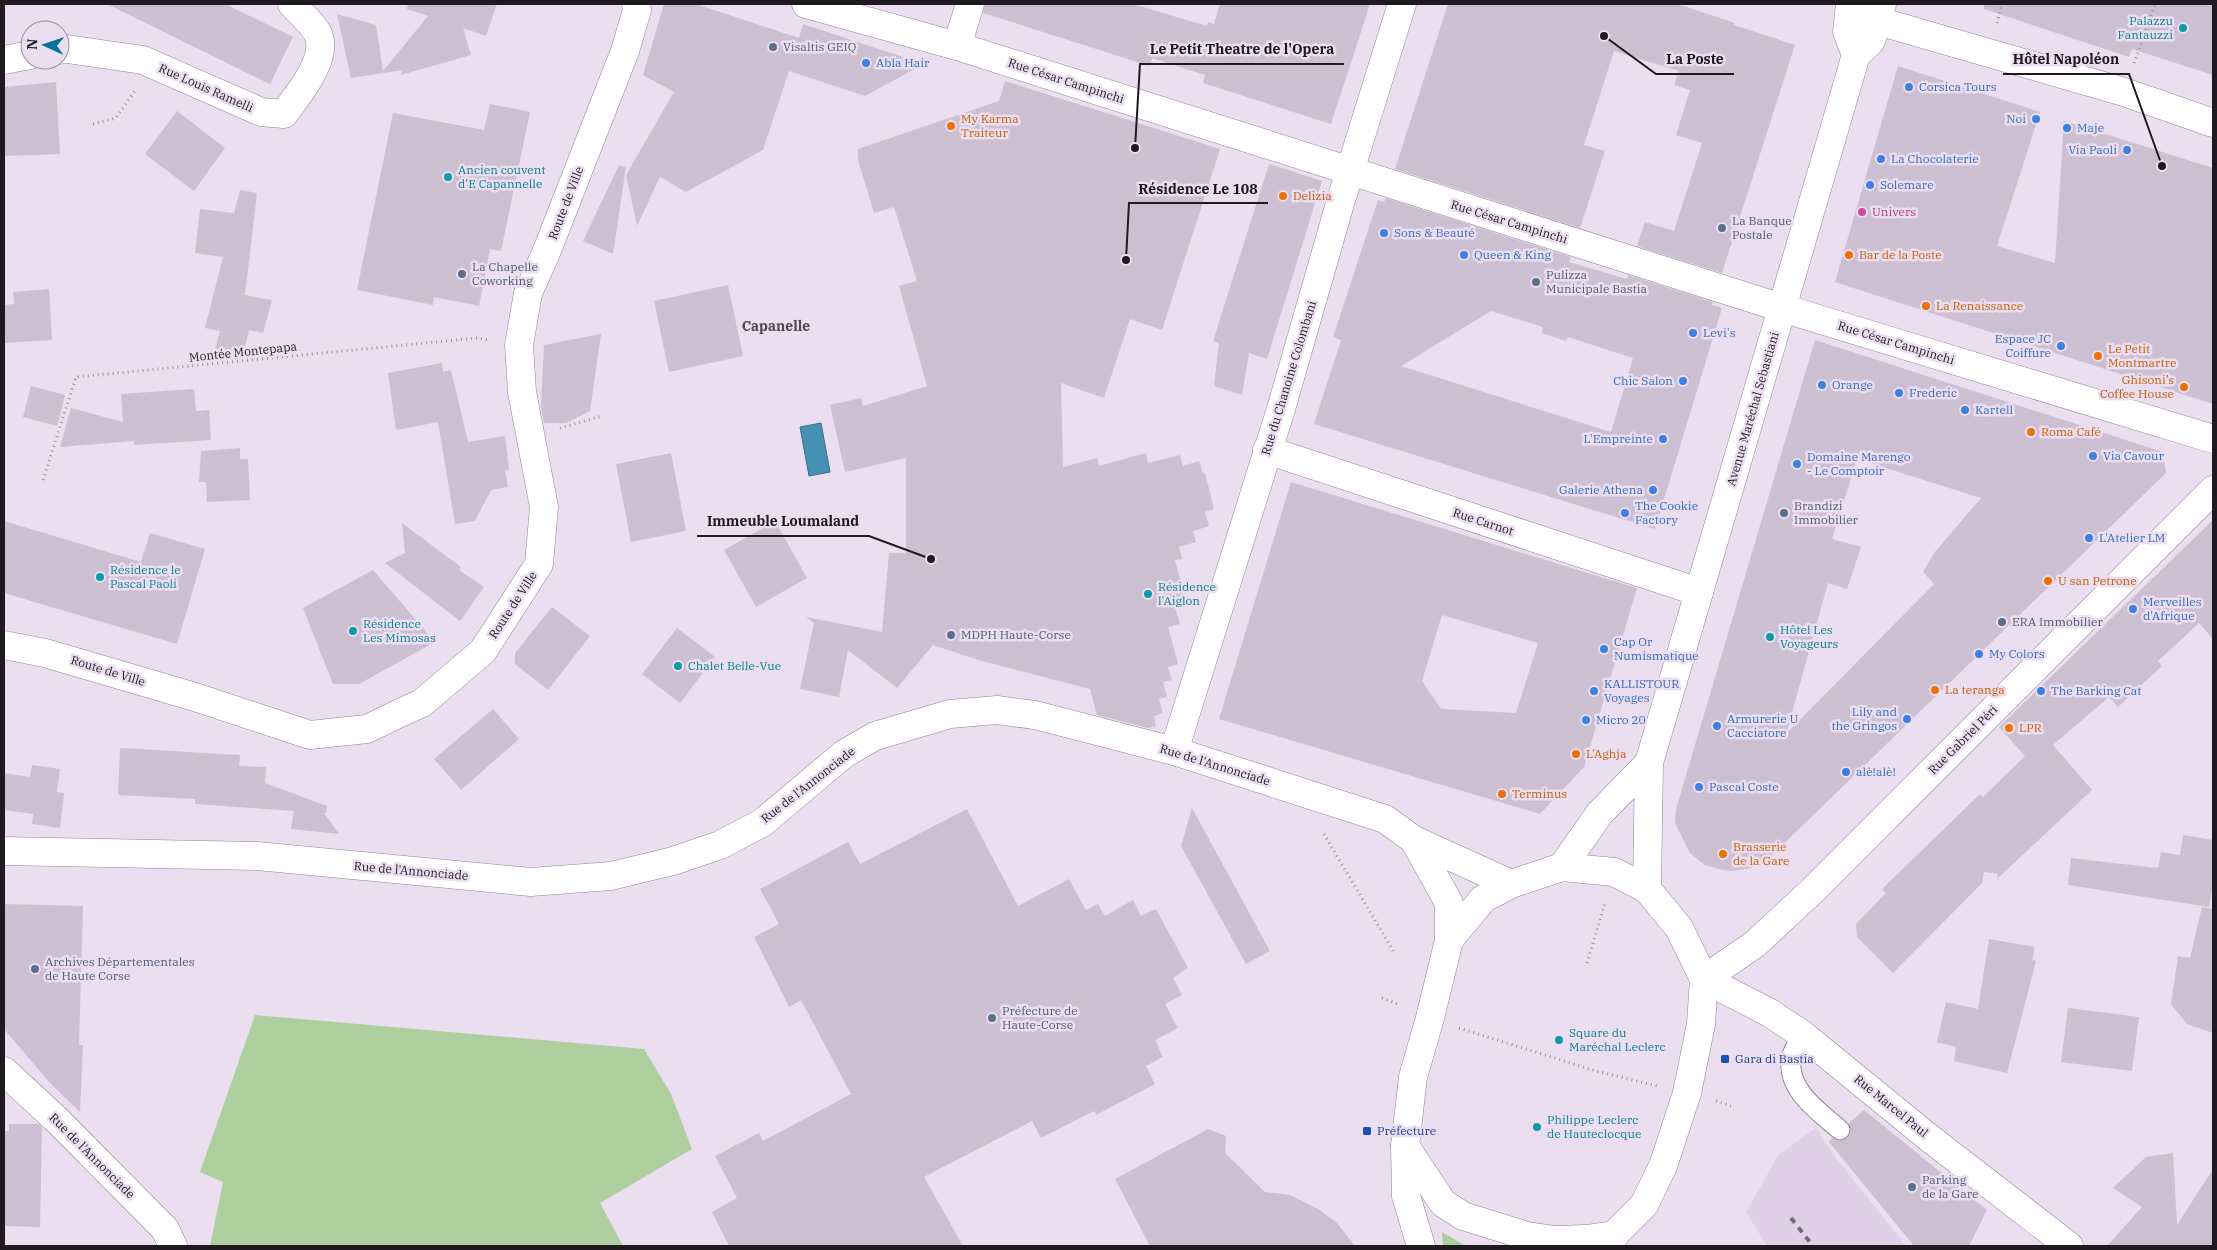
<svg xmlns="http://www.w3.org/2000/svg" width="2217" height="1250" font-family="'IBM Plex Serif',serif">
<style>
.built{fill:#e0cfe7}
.green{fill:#adcf9e}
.water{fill:#4592b4;stroke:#396e88}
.building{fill:#cbbfd1;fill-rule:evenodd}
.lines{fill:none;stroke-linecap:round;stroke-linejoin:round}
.lane-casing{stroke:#8f8494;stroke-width:21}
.street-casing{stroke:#8f8494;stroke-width:29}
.secondary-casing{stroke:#8f8494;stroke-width:29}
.path{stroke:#988e9b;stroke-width:3;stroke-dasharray:1 4;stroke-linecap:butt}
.lane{stroke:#fff;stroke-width:19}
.street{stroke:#fff;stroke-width:28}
.secondary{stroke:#fff;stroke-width:28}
.rail{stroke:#746c77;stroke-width:4;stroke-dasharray:6 6;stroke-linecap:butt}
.culture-dot{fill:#0f9aa8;stroke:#ebdef0;stroke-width:2}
.service-dot{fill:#5c6f8a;stroke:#ebdef0;stroke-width:2}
.shop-dot{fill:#3f7fe0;stroke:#ebdef0;stroke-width:2}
.food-dot{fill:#e8710a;stroke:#ebdef0;stroke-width:2}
.hotel-dot{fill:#d1479c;stroke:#ebdef0;stroke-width:2}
.transit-dot{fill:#1a4fb4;stroke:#ebdef0;stroke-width:2}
.labels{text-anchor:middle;stroke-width:5;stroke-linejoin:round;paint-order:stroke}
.culture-label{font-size:12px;fill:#0d838f;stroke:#ebdef0;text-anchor:start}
.service-label{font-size:12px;fill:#4e5e75;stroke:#ebdef0;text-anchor:start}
.shop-label{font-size:12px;fill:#366cbe;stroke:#ebdef0;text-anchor:start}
.street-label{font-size:12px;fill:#1e1a20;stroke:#ebdef0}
.food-label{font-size:12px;fill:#c56008;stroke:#ebdef0;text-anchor:start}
.hotel-label{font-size:12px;fill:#b23c85;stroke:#ebdef0;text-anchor:start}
.transit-label{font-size:12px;fill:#164399;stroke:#ebdef0;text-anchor:start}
.neighbourhood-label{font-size:14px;font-weight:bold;fill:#514756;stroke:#ebdef0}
.leader{fill:none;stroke:#1e1a20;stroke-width:2}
.callout-dot{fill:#1e1a20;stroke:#ebdef0;stroke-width:2}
.callout-label{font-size:14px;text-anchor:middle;font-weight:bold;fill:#1e1a20;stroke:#ebdef0;stroke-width:5;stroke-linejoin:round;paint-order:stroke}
</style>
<rect width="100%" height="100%" fill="#ebdef0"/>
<!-- built -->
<path class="built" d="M 1816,1128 L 1836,1158 L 1906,1246 L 1767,1246 L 1746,1212 L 1779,1154 Z"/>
<!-- green -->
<g class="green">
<path d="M 255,1015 L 644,1049 L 671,1094 L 692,1149 L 600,1203 L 623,1246 L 210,1246 L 223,1182 L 200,1172 Z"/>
<path d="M 1442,1232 L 1466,1246 L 1443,1246 Z"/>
</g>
<!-- water -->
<path class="water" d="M 821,423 L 830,472 L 809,476 L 800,427 Z"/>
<!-- building -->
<g class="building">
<path d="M 107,4 L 225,4 L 293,37 L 270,84 Z"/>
<path d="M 408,4 L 497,4 L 486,36 L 463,28 L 471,55 L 401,75 L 402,70 L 351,78 L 337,14 L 376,25 L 383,71 L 428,16 L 407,9 Z"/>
<path d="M 664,4 L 696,4 L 799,38 L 803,24 L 924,64 L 865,96 L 789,71 L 763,150 L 686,192 L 660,177 L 637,226 L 626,175 L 674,92 L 643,75 Z"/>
<path d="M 985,4 L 1133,4 L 1207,26 L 1208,22 L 1214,24 L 1220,4 L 1370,4 L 1331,124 L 1203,83 L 1205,75 L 1152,58 L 1150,66 L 983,13 Z"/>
<path d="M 1448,4 L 1677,4 L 1735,23 L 1734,25 L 1795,45 L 1722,273 L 1637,246 L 1645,222 L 1674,231 L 1702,143 L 1676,135 L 1690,90 L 1674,85 L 1679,71 L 1614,51 L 1584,145 L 1605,151 L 1580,228 L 1395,169 Z"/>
<path d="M 1984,4 L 2213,4 L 2213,75 L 2132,49 L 2129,57 L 1984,9 Z"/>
<path d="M 1898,66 L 2040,112 L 1997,246 L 2055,263 L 2064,121 L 2213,168 L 2213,404 L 1835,282 Z"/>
<path d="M 1005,81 L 1220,149 L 1162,330 L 1130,319 L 1104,398 L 1061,383 L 1063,467 L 1097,458 L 1099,466 L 1146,453 L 1148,463 L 1180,455 L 1183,466 L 1199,461 L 1203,474 L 1205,473 L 1214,509 L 1205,512 L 1209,526 L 1193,531 L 1196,542 L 1179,547 L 1182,559 L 1175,560 L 1186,604 L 1175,607 L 1180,624 L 1168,627 L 1178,664 L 1168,667 L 1172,680 L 1163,682 L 1167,697 L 1159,699 L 1163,713 L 1154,716 L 1156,726 L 1148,728 L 1097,715 L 1090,689 L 982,661 L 933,645 L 897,688 L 848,650 L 839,697 L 800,689 L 814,623 L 806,617 L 882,632 L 889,553 L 906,553 L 906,458 L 845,472 L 830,405 L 861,398 L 863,406 L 927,386 L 899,286 L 917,281 L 894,207 L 874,213 L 858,160 L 858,149 L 999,101 Z"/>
<path d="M 56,82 L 60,154 L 4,156 L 4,87 Z"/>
<path d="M 490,104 L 530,112 L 501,251 L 490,249 L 479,306 L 434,297 L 433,305 L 357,290 L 393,113 L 484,130 Z"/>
<path d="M 177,111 L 225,148 L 194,191 L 145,154 Z"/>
<path d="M 1269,164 L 1322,181 L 1267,359 L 1249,353 L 1242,395 L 1214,386 L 1219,343 L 1213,341 Z"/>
<path d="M 619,165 L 626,167 L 613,254 L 583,241 Z"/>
<path d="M 240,190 L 257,193 L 245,295 L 272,300 L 263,333 L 249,330 L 243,354 L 213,357 L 220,331 L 205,328 L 223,257 L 195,253 L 200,209 L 234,213 Z"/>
<path d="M 1386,198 L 1571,257 L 1569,262 L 1627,279 L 1628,275 L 1713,302 L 1712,305 L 1722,308 L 1655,529 L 1314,424 L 1341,340 L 1333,337 L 1378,200 L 1384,202 ZM 1491,311 L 1543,327 L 1542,333 L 1566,341 L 1568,337 L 1633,358 L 1611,432 L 1401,366 Z"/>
<path d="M 728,285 L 743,356 L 669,372 L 654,301 Z"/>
<path d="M 49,289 L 52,340 L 4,343 L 4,305 L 14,304 L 13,292 Z"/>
<path d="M 601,334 L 590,411 L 566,423 L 544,423 L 541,407 L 544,345 Z"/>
<path d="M 1815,340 L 2163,452 L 2166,473 L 1768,859 L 1752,868 L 1731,871 L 1722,870 L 1705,865 L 1690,853 L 1675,823 L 1676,809 ZM 1857,459 L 1981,498 L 1934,553 L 1923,572 L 1934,584 L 1786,734 L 1828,583 L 1847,589 L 1861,547 L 1832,539 Z"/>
<path d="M 442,363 L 443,372 L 451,370 L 468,442 L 505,436 L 509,470 L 505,470 L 508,487 L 491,490 L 475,521 L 455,524 L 438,422 L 396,430 L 388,373 Z"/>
<path d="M 31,386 L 65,395 L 57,426 L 23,417 Z"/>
<path d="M 194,389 L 196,411 L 209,410 L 211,440 L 134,445 L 134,441 L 60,447 L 71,408 L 123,422 L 121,394 Z"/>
<path d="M 240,448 L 240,459 L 248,459 L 250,500 L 207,502 L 206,482 L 199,482 L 201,451 Z"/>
<path d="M 671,453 L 686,531 L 631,542 L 616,464 Z"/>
<path d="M 1291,482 L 1637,588 L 1584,767 L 1540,814 L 1219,719 ZM 1442,615 L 1538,643 L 1516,713 L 1441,709 L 1422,681 Z"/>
<path d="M 2213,520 L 2213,639 L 2199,623 L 2158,661 L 2162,666 L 2118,707 L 2109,697 L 2053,745 L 2092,790 L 1997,879 L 1998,874 L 1984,872 L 1982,883 L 1893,973 L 1857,937 L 1856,924 L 1886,893 L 1882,889 L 1980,794 L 1983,797 L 2025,756 L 1999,727 Z"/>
<path d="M 4,521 L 141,562 L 150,533 L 205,549 L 177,644 L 4,593 Z"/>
<path d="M 775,521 L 807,578 L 756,607 L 724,550 Z"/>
<path d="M 402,523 L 461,567 L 459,570 L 484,587 L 460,621 L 385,563 L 405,553 Z"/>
<path d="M 373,570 L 435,642 L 359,684 L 333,684 L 303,608 Z"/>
<path d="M 552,607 L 590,636 L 548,690 L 515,664 L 515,653 Z"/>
<path d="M 677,628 L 715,657 L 680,703 L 642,674 Z"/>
<path d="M 493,709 L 519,739 L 461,790 L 434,759 Z"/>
<path d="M 120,748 L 240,755 L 239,766 L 266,767 L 265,783 L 327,806 L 326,813 L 324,813 L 339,834 L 291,829 L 294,811 L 195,804 L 195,799 L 118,795 Z"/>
<path d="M 32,765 L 60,769 L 57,792 L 64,793 L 60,828 L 32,824 L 33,814 L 4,810 L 4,773 L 30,777 Z"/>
<path d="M 1192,808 L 1270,951 L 1246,964 L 1181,846 Z"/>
<path d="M 967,809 L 1018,906 L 1069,879 L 1086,910 L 1098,904 L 1105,916 L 1133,900 L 1141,916 L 1156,909 L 1188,968 L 1173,978 L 1182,995 L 1165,1004 L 1178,1028 L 1155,1040 L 1163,1057 L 1146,1066 L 1155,1084 L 1096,1115 L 1094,1111 L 1041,1138 L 1032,1121 L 924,1177 L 963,1246 L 729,1246 L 712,1212 L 737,1198 L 715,1156 L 759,1133 L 763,1141 L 851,1094 L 801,1000 L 789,1007 L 754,937 L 779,924 L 760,889 L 848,842 L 860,864 Z"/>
<path d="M 2183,835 L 2213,840 L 2213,883 L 2209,907 L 2068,885 L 2071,858 L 2158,868 L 2161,852 L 2180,855 Z"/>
<path d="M 4,904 L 83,906 L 79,1045 L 83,1045 L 80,1112 L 50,1083 L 4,1029 Z"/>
<path d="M 2202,907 L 2213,909 L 2213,1033 L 2187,1024 L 2171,1004 L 2178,956 L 2190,958 Z"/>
<path d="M 1989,939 L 2035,947 L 2032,960 L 2036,961 L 2007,1073 L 1954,1061 L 1956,1047 L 1937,1042 L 1946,1002 L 1978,1009 Z"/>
<path d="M 2068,1008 L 2139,1017 L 2132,1071 L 2061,1062 Z"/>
<path d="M 1864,1110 L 1987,1210 L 1969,1246 L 1914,1246 L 1829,1142 L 1832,1138 L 1838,1141 L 1848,1138 L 1851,1132 L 1849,1123 Z"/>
<path d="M 9,1124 L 38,1124 L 42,1127 L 40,1227 L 4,1226 L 4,1131 L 9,1131 Z"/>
<path d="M 1208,1129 L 1226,1136 L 1225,1153 L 1265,1192 L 1290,1195 L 1318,1209 L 1336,1222 L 1355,1246 L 1150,1246 L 1115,1179 Z"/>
<path d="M 2173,1153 L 2177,1225 L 2213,1169 L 2213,1246 L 2107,1246 L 2142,1207 L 2113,1188 L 2146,1157 Z"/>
</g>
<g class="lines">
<defs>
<path id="lane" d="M 1803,1035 C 1799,1042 1792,1051 1791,1059 C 1787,1091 1820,1112 1840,1130"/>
<g id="street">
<path d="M 806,4 L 957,46 L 1782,308"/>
<path d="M 957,46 L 970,4"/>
<path d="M 60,50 L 67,49 L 143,60 L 261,112 L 284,114 C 298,95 329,58 318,34 C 314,25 299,12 292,4"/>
<path d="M 4,60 L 30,55"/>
<path d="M 1267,450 L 1699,592"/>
<path d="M 1174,751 L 1281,409 L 1341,200 L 1402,4"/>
<path d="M 1414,840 L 1449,903 L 1449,940"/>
<path d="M 4,851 L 257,856 L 531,882 L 611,876 L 673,861 L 720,845 L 762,823 L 844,754 L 875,736 L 950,714 L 997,710 L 1035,715 L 1174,751 L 1385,819 L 1414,840 L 1511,884"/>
<path d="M 4,1071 L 58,1121 L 165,1229 L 173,1246"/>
<path d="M 2069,1246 L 1928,1137 L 1803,1035 L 1770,1013 L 1704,979 L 1755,944 L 1813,890 L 2213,490"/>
</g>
<g id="secondary">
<path d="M 1850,4 L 1847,32 L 1856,55"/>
<path d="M 1861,4 L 1878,21 L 2124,92 L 2213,123"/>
<path d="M 1782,308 L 2213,439"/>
<path d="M 4,645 L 45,653 L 195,697 L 310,735 L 367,729 L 400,713 L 422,703 L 483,651 L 539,564 L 544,507 L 522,392 L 519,345 L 528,293 L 546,253 L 625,51 L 637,10 L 636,4"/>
<path d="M 1562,867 L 1600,813 L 1649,763"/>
<path d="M 1647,889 L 1649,763 L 1856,55 L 1871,41 L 1882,4"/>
<path d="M 1405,1146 L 1443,1203 L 1463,1216 L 1527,1236 L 1556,1240 L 1586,1239 L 1615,1235"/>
<path d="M 1421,1246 L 1406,1196 L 1405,1146 L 1413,1077 L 1430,1018 L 1449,940 L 1483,899 L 1511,884 L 1562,867 L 1614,872 L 1647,889 L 1679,928 L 1704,979 L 1701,1024 L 1687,1093 L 1663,1166 L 1644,1205 L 1603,1246"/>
</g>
</defs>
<!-- lane casing -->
<use href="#lane" class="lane-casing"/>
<!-- street casing -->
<use href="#street" class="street-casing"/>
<!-- secondary casing -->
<use href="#secondary" class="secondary-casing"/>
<!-- path -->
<g class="path">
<path d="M 1997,23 L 2002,4"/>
<path d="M 2134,63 L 2155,4"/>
<path d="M 93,124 L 116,118 L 135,91"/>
<path d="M 560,428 L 602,416"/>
<path d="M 43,480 L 76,377 L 477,338 L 489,340"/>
<path d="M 1324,834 L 1395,954"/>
<path d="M 1587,963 L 1605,903"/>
<path d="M 1382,998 L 1400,1005"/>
<path d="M 1459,1028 L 1596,1071 L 1657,1086"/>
<path d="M 1716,1101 L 1731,1106"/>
</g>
<!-- lane -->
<use href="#lane" class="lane"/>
<!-- street -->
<use href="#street" class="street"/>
<!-- secondary -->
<use href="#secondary" class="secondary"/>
<!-- rail -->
<path class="rail" d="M 1791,1218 L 1813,1246"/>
</g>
<!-- markers -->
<g class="culture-dot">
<circle cx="2183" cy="28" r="5"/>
<circle cx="448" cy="177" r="5"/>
<circle cx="100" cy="577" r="5"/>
<circle cx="1148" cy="594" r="5"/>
<circle cx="353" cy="631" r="5"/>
<circle cx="1770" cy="637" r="5"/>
<circle cx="678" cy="666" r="5"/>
<circle cx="1559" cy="1040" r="5"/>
<circle cx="1537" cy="1127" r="5"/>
</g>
<g class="service-dot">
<circle cx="773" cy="47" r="5"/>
<circle cx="1722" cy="228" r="5"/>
<circle cx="462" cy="274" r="5"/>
<circle cx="1536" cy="282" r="5"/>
<circle cx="1784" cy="513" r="5"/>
<circle cx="2002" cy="622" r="5"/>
<circle cx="951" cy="635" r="5"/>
<circle cx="35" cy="969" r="5"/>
<circle cx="992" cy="1018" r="5"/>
<circle cx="1912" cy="1187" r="5"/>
</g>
<g class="shop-dot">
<circle cx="866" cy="63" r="5"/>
<circle cx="1909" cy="87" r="5"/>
<circle cx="2036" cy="119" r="5"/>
<circle cx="2067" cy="128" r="5"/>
<circle cx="2127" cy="150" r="5"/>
<circle cx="1881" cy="159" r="5"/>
<circle cx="1870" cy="185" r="5"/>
<circle cx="1384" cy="233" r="5"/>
<circle cx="1464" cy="255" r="5"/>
<circle cx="1693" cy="333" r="5"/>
<circle cx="2061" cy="346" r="5"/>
<circle cx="1683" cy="381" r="5"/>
<circle cx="1822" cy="385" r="5"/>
<circle cx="1899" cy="393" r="5"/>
<circle cx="1965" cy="410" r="5"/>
<circle cx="1663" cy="439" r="5"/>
<circle cx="2093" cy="456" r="5"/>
<circle cx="1797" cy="464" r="5"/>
<circle cx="1653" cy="490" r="5"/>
<circle cx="1625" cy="513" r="5"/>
<circle cx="2089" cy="538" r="5"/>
<circle cx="2133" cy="609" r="5"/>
<circle cx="1604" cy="649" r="5"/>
<circle cx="1979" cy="654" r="5"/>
<circle cx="1594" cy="691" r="5"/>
<circle cx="2041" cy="691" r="5"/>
<circle cx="1907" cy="719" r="5"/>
<circle cx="1586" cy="720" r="5"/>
<circle cx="1717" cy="726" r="5"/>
<circle cx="1846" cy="772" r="5"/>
<circle cx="1699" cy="787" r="5"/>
</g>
<g class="food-dot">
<circle cx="951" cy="126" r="5"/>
<circle cx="1283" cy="196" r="5"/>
<circle cx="1849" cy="255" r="5"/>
<circle cx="1926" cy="306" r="5"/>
<circle cx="2098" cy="356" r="5"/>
<circle cx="2184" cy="387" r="5"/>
<circle cx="2031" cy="432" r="5"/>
<circle cx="2048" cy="581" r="5"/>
<circle cx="1935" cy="690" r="5"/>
<circle cx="2009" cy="728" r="5"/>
<circle cx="1576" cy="754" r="5"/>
<circle cx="1502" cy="794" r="5"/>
<circle cx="1723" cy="854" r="5"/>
</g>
<circle class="hotel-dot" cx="1862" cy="212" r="5"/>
<g class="transit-dot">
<rect x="1720" y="1054" width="10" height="10" rx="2.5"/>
<rect x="1362" y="1126" width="10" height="10" rx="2.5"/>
</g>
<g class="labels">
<!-- culture labels -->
<g class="culture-label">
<text x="2173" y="25" text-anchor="end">Palazzu<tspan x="2173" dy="14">Fantauzzi</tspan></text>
<text x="458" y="174">Ancien couvent<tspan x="458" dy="14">d'E Capannelle</tspan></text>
<text x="110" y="574">Résidence le<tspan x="110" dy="14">Pascal Paoli</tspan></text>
<text x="1158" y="591">Résidence<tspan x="1158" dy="14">l'Aiglon</tspan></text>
<text x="363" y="628">Résidence<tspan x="363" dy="14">Les Mimosas</tspan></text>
<text x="1780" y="634">Hôtel Les<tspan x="1780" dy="14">Voyageurs</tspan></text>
<text x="688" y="670">Chalet Belle-Vue</text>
<text x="1569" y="1037">Square du<tspan x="1569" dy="14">Maréchal Leclerc</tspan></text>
<text x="1547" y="1124">Philippe Leclerc<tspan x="1547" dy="14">de Hauteclocque</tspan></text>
</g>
<!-- service labels -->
<g class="service-label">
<text x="783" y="51">Visaltis GEIQ</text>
<text x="1732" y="225">La Banque<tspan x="1732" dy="14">Postale</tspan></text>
<text x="472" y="271">La Chapelle<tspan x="472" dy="14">Coworking</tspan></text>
<text x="1546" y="279">Pulizza<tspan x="1546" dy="14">Municipale Bastia</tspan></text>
<text x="1794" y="510">Brandizi<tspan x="1794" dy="14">Immobilier</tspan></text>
<text x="2012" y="626">ERA Immobilier</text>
<text x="961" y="639">MDPH Haute-Corse</text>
<text x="45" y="966">Archives Départementales<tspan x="45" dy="14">de Haute Corse</tspan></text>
<text x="1002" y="1015">Préfecture de<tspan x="1002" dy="14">Haute-Corse</tspan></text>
<text x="1922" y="1184">Parking<tspan x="1922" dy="14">de la Gare</tspan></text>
</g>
<!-- shop labels -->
<g class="shop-label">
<text x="876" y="67">Abla Hair</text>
<text x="1919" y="91">Corsica Tours</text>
<text x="2026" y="123" text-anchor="end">Noi</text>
<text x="2077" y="132">Maje</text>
<text x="2117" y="154" text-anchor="end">Via Paoli</text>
<text x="1891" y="163">La Chocolaterie</text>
<text x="1880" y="189">Solemare</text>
<text x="1394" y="237">Sons &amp; Beauté</text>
<text x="1474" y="259">Queen &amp; King</text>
<text x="1703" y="337">Levi's</text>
<text x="2051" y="343" text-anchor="end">Espace JC<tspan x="2051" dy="14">Coiffure</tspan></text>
<text x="1673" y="385" text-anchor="end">Chic Salon</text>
<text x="1832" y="389">Orange</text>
<text x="1909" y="397">Frederic</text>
<text x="1975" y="414">Kartell</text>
<text x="1653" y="443" text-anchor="end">L'Empreinte</text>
<text x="2103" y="460">Via Cavour</text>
<text x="1807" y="461">Domaine Marengo<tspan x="1807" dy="14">- Le Comptoir</tspan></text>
<text x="1643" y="494" text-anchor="end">Galerie Athena</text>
<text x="1635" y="510">The Cookie<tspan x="1635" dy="14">Factory</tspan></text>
<text x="2099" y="542">L'Atelier LM</text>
<text x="2143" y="606">Merveilles<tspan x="2143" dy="14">d'Afrique</tspan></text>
<text x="1614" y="646">Cap Or<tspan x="1614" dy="14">Numismatique</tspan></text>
<text x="1989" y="658">My Colors</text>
<text x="1604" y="688">KALLISTOUR<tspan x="1604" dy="14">Voyages</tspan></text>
<text x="2051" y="695">The Barking Cat</text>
<text x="1897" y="716" text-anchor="end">Lily and<tspan x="1897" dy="14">the Gringos</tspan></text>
<text x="1727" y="723">Armurerie U<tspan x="1727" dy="14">Cacciatore</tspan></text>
<text x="1596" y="724">Micro 20</text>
<text x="1856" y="776">alè!alè!</text>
<text x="1709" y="791">Pascal Coste</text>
</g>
<!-- street labels -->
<g class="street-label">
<text transform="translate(1066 81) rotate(18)" y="4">Rue César Campinchi</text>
<text transform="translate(206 88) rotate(24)" y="4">Rue Louis Ramelli</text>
<text transform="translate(566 203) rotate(-69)" y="4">Route de Ville</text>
<text transform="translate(1509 222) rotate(17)" y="4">Rue César Campinchi</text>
<text transform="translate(1896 343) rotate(17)" y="4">Rue César Campinchi</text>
<text transform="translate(243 352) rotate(-6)" y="4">Montée Montepapa</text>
<text transform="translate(1289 378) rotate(-73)" y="4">Rue du Chanoine Colombani</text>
<text transform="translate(1753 409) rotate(-74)" y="4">Avenue Maréchal Sebastiani</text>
<text transform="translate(1483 522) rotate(18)" y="4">Rue Carnot</text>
<text transform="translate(513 605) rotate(-57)" y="4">Route de Ville</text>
<text transform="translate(108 671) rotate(17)" y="4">Route de Ville</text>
<text transform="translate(1963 740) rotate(-45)" y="4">Rue Gabriel Péri</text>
<text transform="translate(1215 765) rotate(17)" y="4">Rue de l'Annonciade</text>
<text transform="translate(808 785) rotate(-38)" y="4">Rue de l'Annonciade</text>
<text transform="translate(411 871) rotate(5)" y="4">Rue de l'Annonciade</text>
<text transform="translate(1891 1106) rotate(39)" y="4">Rue Marcel Paul</text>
<text transform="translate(92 1156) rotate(45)" y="4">Rue de l'Annonciade</text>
</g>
<!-- food labels -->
<g class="food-label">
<text x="961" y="123">My Karma<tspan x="961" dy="14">Traiteur</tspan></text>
<text x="1293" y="200">Delizia</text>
<text x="1859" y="259">Bar de la Poste</text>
<text x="1936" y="310">La Renaissance</text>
<text x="2108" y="353">Le Petit<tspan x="2108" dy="14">Montmartre</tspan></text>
<text x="2174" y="384" text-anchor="end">Ghisoni’s<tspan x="2174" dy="14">Coffee House</tspan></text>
<text x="2041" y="436">Roma Café</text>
<text x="2058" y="585">U san Petrone</text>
<text x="1945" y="694">La teranga</text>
<text x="2019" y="732">LPR</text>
<text x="1586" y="758">L'Aghja</text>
<text x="1512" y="798">Terminus</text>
<text x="1733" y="851">Brasserie<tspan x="1733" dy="14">de la Gare</tspan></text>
</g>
<!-- hotel labels -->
<g class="hotel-label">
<text x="1872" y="216">Univers</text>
</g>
<!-- transit labels -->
<g class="transit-label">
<text x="1735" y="1063">Gara di Bastia</text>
<text x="1377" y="1135">Préfecture</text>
</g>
<!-- neighbourhood labels -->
<g class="neighbourhood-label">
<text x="776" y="331">Capanelle</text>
</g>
</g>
<!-- callouts -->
<path class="leader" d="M1135 148L1140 64H1344M2162 166L2129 74H2003M1604 36L1656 74H1734M1126 260L1129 203H1268M931 559L869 536H697"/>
<g class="callout-dot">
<circle cx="1135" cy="148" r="5"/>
<circle cx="2162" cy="166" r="5"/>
<circle cx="1604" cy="36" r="5"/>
<circle cx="1126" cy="260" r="5"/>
<circle cx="931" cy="559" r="5"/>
</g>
<g class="callout-label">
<text x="1242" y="54">Le Petit Theatre de l'Opera</text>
<text x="2066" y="64">Hôtel Napoléon</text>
<text x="1695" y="64">La Poste</text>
<text x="1198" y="194">Résidence Le 108</text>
<text x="783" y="526">Immeuble Loumaland</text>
</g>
<!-- border -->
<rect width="2217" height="1250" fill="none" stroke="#1e1a20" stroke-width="10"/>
<!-- north arrow -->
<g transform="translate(45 45) rotate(273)"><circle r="24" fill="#ebdef0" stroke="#99909d"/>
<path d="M0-4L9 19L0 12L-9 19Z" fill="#0b719e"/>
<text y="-8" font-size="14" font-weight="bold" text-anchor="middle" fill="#1e1a20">N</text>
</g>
</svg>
